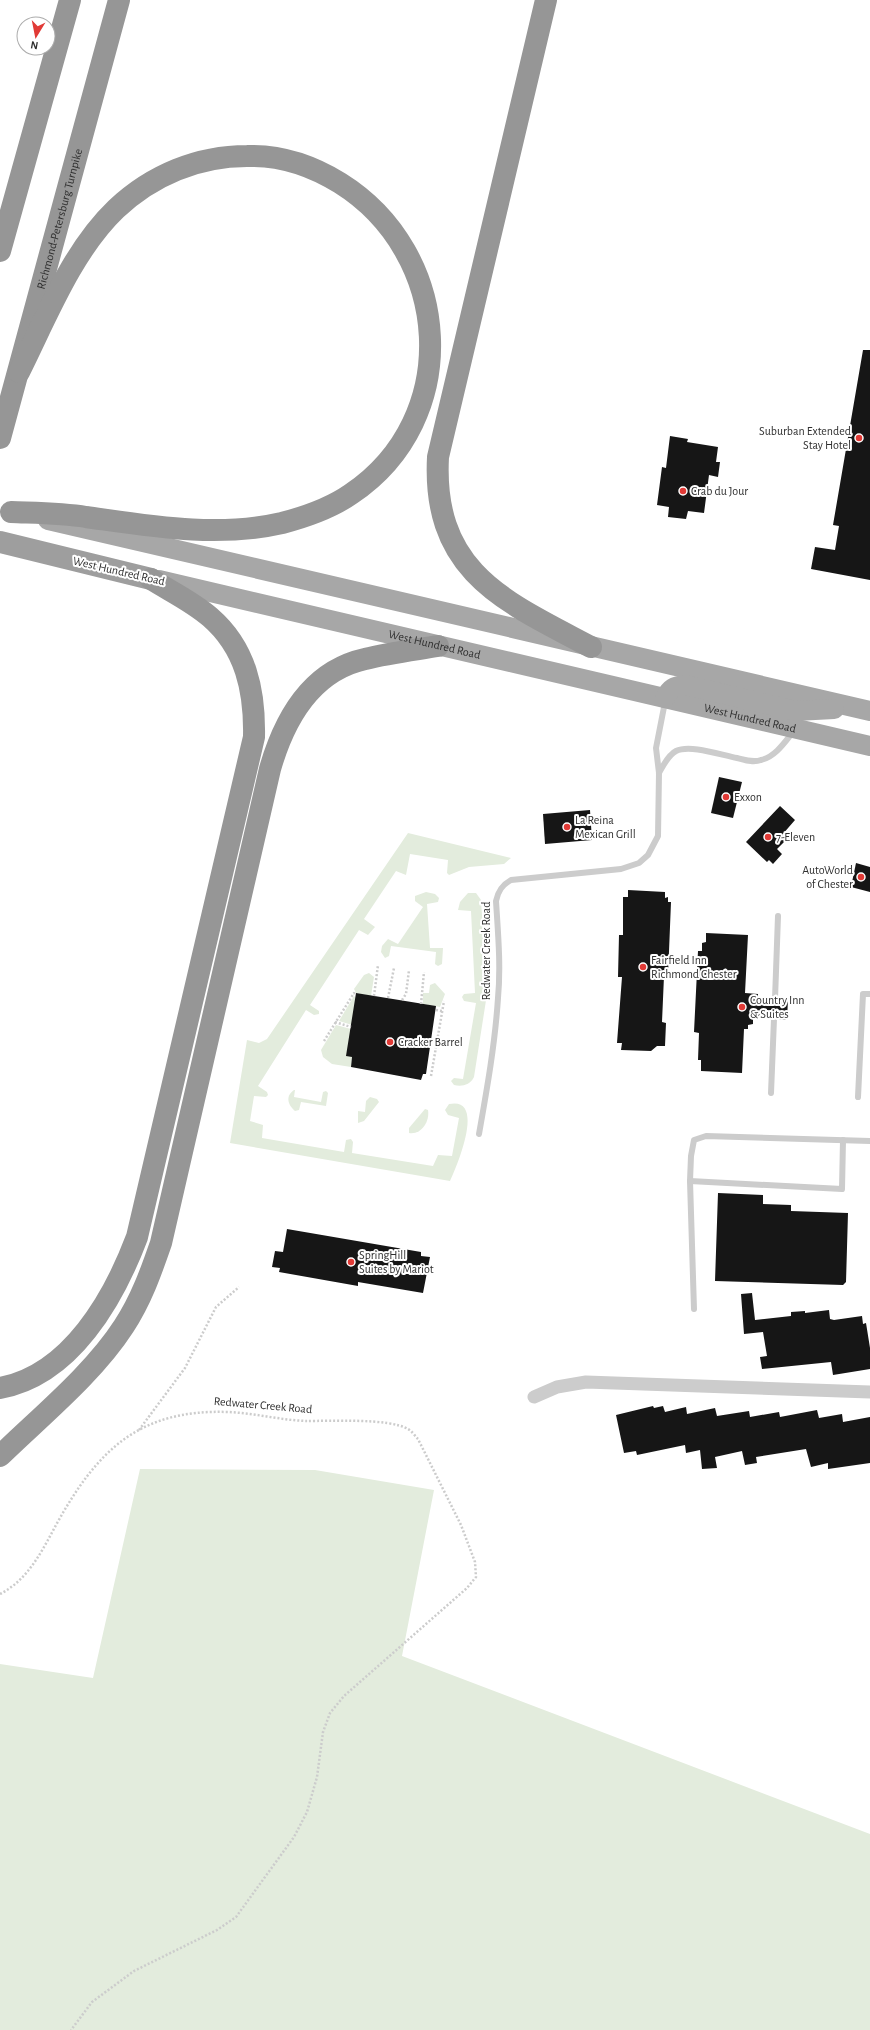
<svg xmlns="http://www.w3.org/2000/svg" width="870" height="2030" font-family="'Alegreya Sans',sans-serif">
<style>
.green{fill:#e3ecdd}
.building{fill:#161616}
.lines{fill:none;stroke-linecap:round;stroke-linejoin:round}
.path{stroke:#ccc;stroke-width:2.5;stroke-dasharray:2 2;stroke-linecap:butt}
.service{stroke:#ccc;stroke-width:6}
.minor{stroke:#ccc;stroke-width:13}
.primary{stroke:#a7a7a7;stroke-width:20}
.trunk{stroke:#9e9e9e;stroke-width:22}
.motorway{stroke:#969696;stroke-width:22}
.poi-dot{fill:#e13a36;stroke:#fff;stroke-width:1.5}
.labels{text-anchor:middle;stroke-width:4;stroke-linejoin:round;paint-order:stroke}
.street-label{font-size:12px;fill:#2f2f2f;stroke:#fff}
.poi-label{font-size:12px;fill:#2f2f2f;stroke:#fff;text-anchor:start}
</style>
<rect width="100%" height="100%" fill="#fff"/>
<!-- green -->
<g class="green">
<path d="M 408,833 L 511,858 L 504,864 L 469,867 L 449,875 L 447,873 L 448,860 L 410,854 L 406,875 L 396,871 L 364,919 L 375,927 L 368,935 L 359,930 L 310,1005 L 319,1011 L 319,1014 L 314,1015 L 306,1010 L 258,1086 L 267,1092 L 268,1095 L 266,1097 L 254,1096 L 250,1121 L 263,1125 L 262,1138 L 344,1152 L 346,1140 L 351,1139 L 353,1142 L 352,1153 L 433,1166 L 438,1155 L 452,1156 L 459,1118 L 448,1115 L 445,1110 L 449,1104 C 487,1096 456,1168 450,1181 L 230,1143 L 247,1040 L 259,1043 L 267,1039 Z"/>
<path d="M 426,892 L 435,894 L 439,898 L 438,902 L 427,904 L 430,948 L 443,948 L 442,964 L 438,966 L 435,964 L 436,952 L 391,946 L 389,956 L 385,958 L 381,952 L 382,946 L 388,939 L 398,944 L 423,907 L 415,901 L 415,896 Z"/>
<path d="M 468,893 L 476,893 L 481,900 L 487,994 L 474,1077 C 470,1085 462,1087 454,1085 L 451,1081 L 454,1078 L 463,1079 L 476,1003 L 464,1001 L 462,997 L 464,994 L 475,993 L 471,911 L 458,910 L 460,902 Z"/>
<path d="M 369,973 L 374,977 L 371,996 L 356,993 L 354,989 L 364,975 Z"/>
<path d="M 435,983 L 445,994 L 440,1007 L 423,1004 L 423,993 L 429,993 L 430,985 Z"/>
<path d="M 354,996 L 356,998 L 352,1025 L 339,1021 Z"/>
<path d="M 336,1025 L 351,1029 L 352,1057 L 351,1067 L 332,1064 L 323,1057 L 321,1050 Z"/>
<path d="M 294,1090 L 295,1090 L 294,1097 L 321,1102 L 323,1092 L 326,1091 L 328,1093 L 326,1106 L 301,1102 L 299,1110 L 295,1111 C 288,1105 285,1096 294,1090 Z"/>
<path d="M 370,1097 L 377,1099 L 379,1102 L 364,1121 L 358,1123 L 358,1111 L 365,1112 L 366,1101 Z"/>
<path d="M 425,1109 L 428,1110 C 430,1122 421,1135 409,1133 L 409,1128 Z"/>
<path d="M 140,1469 L 315,1470 L 434,1490 L 402,1656 L 870,1834 L 870,2030 L 0,2030 L 0,1664 L 93,1678 Z"/>
</g>
<!-- building -->
<g class="building">
<path d="M 863,350 L 870,350 L 870,580 L 811,569 L 815,547 L 835,550 L 839,526 L 833,525 Z"/>
<path d="M 670,436 L 688,439 L 687,442 L 718,447 L 716,462 L 720,462 L 718,477 L 709,475 L 704,513 L 688,511 L 686,519 L 668,517 L 669,507 L 657,505 L 662,467 L 666,468 Z"/>
<path d="M 719,777 L 742,782 L 733,818 L 711,813 Z"/>
<path d="M 780,806 L 795,820 L 782,835 L 787,839 L 777,849 L 782,854 L 773,864 L 769,860 L 767,862 L 746,842 Z"/>
<path d="M 590,810 L 592,840 L 545,844 L 543,814 Z"/>
<path d="M 856,863 L 870,867 L 870,892 L 851,887 Z"/>
<path d="M 628,890 L 665,892 L 665,898 L 668,897 L 668,902 L 671,902 L 668,976 L 664,976 L 662,1022 L 666,1023 L 665,1046 L 657,1046 L 651,1051 L 621,1050 L 622,1043 L 617,1043 L 622,977 L 618,977 L 619,935 L 623,935 L 623,897 L 628,897 Z"/>
<path d="M 706,933 L 748,935 L 745,993 L 758,994 L 758,998 L 771,998 L 774,1003 L 777,1003 L 780,999 L 788,999 L 787,1020 L 778,1019 L 775,1015 L 770,1019 L 753,1018 L 753,1024 L 748,1025 L 748,1029 L 744,1029 L 742,1073 L 701,1071 L 701,1060 L 698,1060 L 699,1033 L 694,1032 L 698,951 L 702,951 L 702,943 L 706,942 Z"/>
<path d="M 356,993 L 436,1006 L 426,1074 L 423,1074 L 421,1080 L 351,1067 L 352,1057 L 346,1056 Z"/>
<path d="M 718,1193 L 763,1195 L 763,1204 L 791,1205 L 791,1211 L 848,1213 L 846,1282 L 843,1285 L 715,1281 Z"/>
<path d="M 287,1229 L 421,1252 L 421,1256 L 430,1257 L 423,1293 L 358,1282 L 358,1286 L 279,1272 L 280,1268 L 272,1267 L 275,1251 L 283,1252 Z"/>
<path d="M 752,1293 L 755,1320 L 791,1316 L 791,1312 L 805,1311 L 805,1313 L 829,1310 L 830,1319 L 834,1320 L 862,1316 L 863,1324 L 866,1323 L 870,1348 L 870,1369 L 833,1375 L 831,1362 L 762,1369 L 760,1357 L 767,1356 L 763,1332 L 744,1334 L 741,1294 Z"/>
<path d="M 653,1406 L 654,1408 L 663,1406 L 665,1412 L 686,1407 L 687,1414 L 715,1408 L 717,1416 L 749,1411 L 750,1417 L 779,1412 L 780,1417 L 817,1410 L 819,1418 L 842,1414 L 843,1422 L 870,1417 L 870,1463 L 828,1469 L 828,1463 L 811,1467 L 806,1449 L 756,1457 L 757,1463 L 745,1465 L 742,1451 L 715,1457 L 717,1468 L 702,1469 L 700,1450 L 686,1453 L 685,1445 L 637,1455 L 636,1451 L 624,1453 L 616,1415 Z"/>
</g>
<g class="lines">
<!-- path -->
<g class="path">
<path d="M 374,996 L 378,965"/>
<path d="M 388,998 L 394,968"/>
<path d="M 402,1000 L 406,994 L 409,970"/>
<path d="M 421,1004 L 424,972"/>
<path d="M 436,1010 L 442,1011"/>
<path d="M 335,1022 L 351,1027"/>
<path d="M 324,1041 L 354,993 L 356,995"/>
<path d="M 431,1076 L 444,1001"/>
<path d="M 139,1430 L 185,1368 L 216,1307 L 239,1287"/>
<path d="M 0,1594 C 28,1580 42,1551 56,1525 C 97,1451 138,1409 228,1412 C 254,1413 280,1420 306,1421 C 330,1421 389,1418 408,1429 C 412,1431 415,1436 418,1439 L 461,1525 L 475,1562 L 476,1577 L 467,1588 L 344,1696 L 330,1713 L 323,1732 L 317,1777 L 307,1812 L 294,1837 L 236,1917 L 217,1930 L 134,1971 L 92,2002 L 71,2030"/>
</g>
<!-- service -->
<g class="service">
<path d="M 659,773 C 663,766 668,755 676,751 C 690,744 721,755 737,758 C 745,760 753,763 761,760 C 775,757 785,742 793,732"/>
<path d="M 775,999 L 778,916"/>
<path d="M 771,1093 L 774,1019"/>
<path d="M 858,1097 L 863,994 L 870,994"/>
<path d="M 479,1134 C 487,1089 495,1044 498,998 C 501,966 498,933 496,901 C 498,891 502,885 511,880 L 621,869 L 639,863 L 648,855 L 658,836 L 659,773 L 656,748 L 665,702"/>
<path d="M 690,1181 L 842,1189 L 843,1140"/>
<path d="M 694,1309 L 690,1181 L 691,1156 L 694,1140 L 706,1136 L 870,1141"/>
</g>
<!-- minor -->
<path class="minor" d="M 534,1397 L 557,1387 L 586,1382 L 870,1392"/>
<!-- primary -->
<g class="primary">
<path d="M 48,520 L 870,711"/>
<path id="s1" d="M 159,580 L 870,746"/>
<path d="M 665,698 C 670,688 674,686 685,685 L 796,711 L 834,709"/>
</g>
<!-- trunk -->
<path class="trunk" d="M 0,542 L 151,579"/>
<!-- motorway -->
<g class="motorway">
<path d="M 546,0 L 438,457 C 432,572 504,601 591,647"/>
<path d="M 0,251 L 70,0"/>
<path id="s2" d="M 0,438 L 119,0"/>
<path d="M 11,512 C 36,513 62,513 86,517 C 150,526 217,538 282,523 C 305,517 331,508 351,494 C 464,418 452,253 340,183 C 311,165 280,155 247,156 C 198,156 152,175 116,209 C 72,251 46,318 19,372"/>
<path d="M 0,1388 C 71,1375 114,1298 137,1237 L 254,737 C 255,691 246,648 210,617 C 193,602 170,591 151,579"/>
<path d="M 0,1456 C 41,1416 93,1374 124,1326 C 141,1300 151,1272 161,1243 L 270,769 C 284,720 311,671 365,659 C 389,653 414,650 438,646"/>
</g>
</g>
<!-- markers -->
<g class="poi-dot">
<circle cx="859" cy="438" r="4"/>
<circle cx="683" cy="491" r="4"/>
<circle cx="726" cy="797" r="4"/>
<circle cx="567" cy="827" r="4"/>
<circle cx="768" cy="837" r="4"/>
<circle cx="861" cy="877" r="4"/>
<circle cx="643" cy="967" r="4"/>
<circle cx="742" cy="1007" r="4"/>
<circle cx="390" cy="1042" r="4"/>
<circle cx="351" cy="1262" r="4"/>
</g>
<g class="labels">
<!-- street labels -->
<g class="street-label">
<text dy="4" stroke="none"><textPath href="#s2" startOffset="227">Richmond-Petersburg Turnpike</textPath></text>
<text transform="translate(119 571) rotate(13)" y="4">West Hundred Road</text>
<text dy="4" stroke="none"><textPath href="#s1" startOffset="283">West Hundred Road</textPath></text>
<text dy="4" stroke="none"><textPath href="#s1" startOffset="607">West Hundred Road</textPath></text>
<text transform="translate(486 951) rotate(-90)" y="4">Redwater Creek Road</text>
<text transform="translate(263 1405) rotate(5)" y="4">Redwater Creek Road</text>
</g>
<!-- poi labels -->
<g class="poi-label">
<text x="851" y="435" text-anchor="end">Suburban Extended<tspan x="851" dy="14">Stay Hotel</tspan></text>
<text x="691" y="495">Crab du Jour</text>
<text x="734" y="801">Exxon</text>
<text x="575" y="824">La Reina<tspan x="575" dy="14">Mexican Grill</tspan></text>
<text x="776" y="841">7-Eleven</text>
<text x="853" y="874" text-anchor="end">AutoWorld<tspan x="853" dy="14">of Chester</tspan></text>
<text x="651" y="964">Fairfield Inn<tspan x="651" dy="14">Richmond Chester</tspan></text>
<text x="750" y="1004">Country Inn<tspan x="750" dy="14">&amp; Suites</tspan></text>
<text x="398" y="1046">Cracker Barrel</text>
<text x="359" y="1259">SpringHill<tspan x="359" dy="14">Suites by Mariot</tspan></text>
</g>
</g>
<!-- north arrow -->
<g transform="translate(36 36) rotate(190)"><circle r="19" fill="#ffffff" stroke="#acacac"/>
<path d="M0-3L7 15L0 10L-7 15Z" fill="#e13a36"/>
<text y="-6" font-size="11" font-weight="bold" text-anchor="middle" fill="#2f2f2f">N</text>
</g>
</svg>
